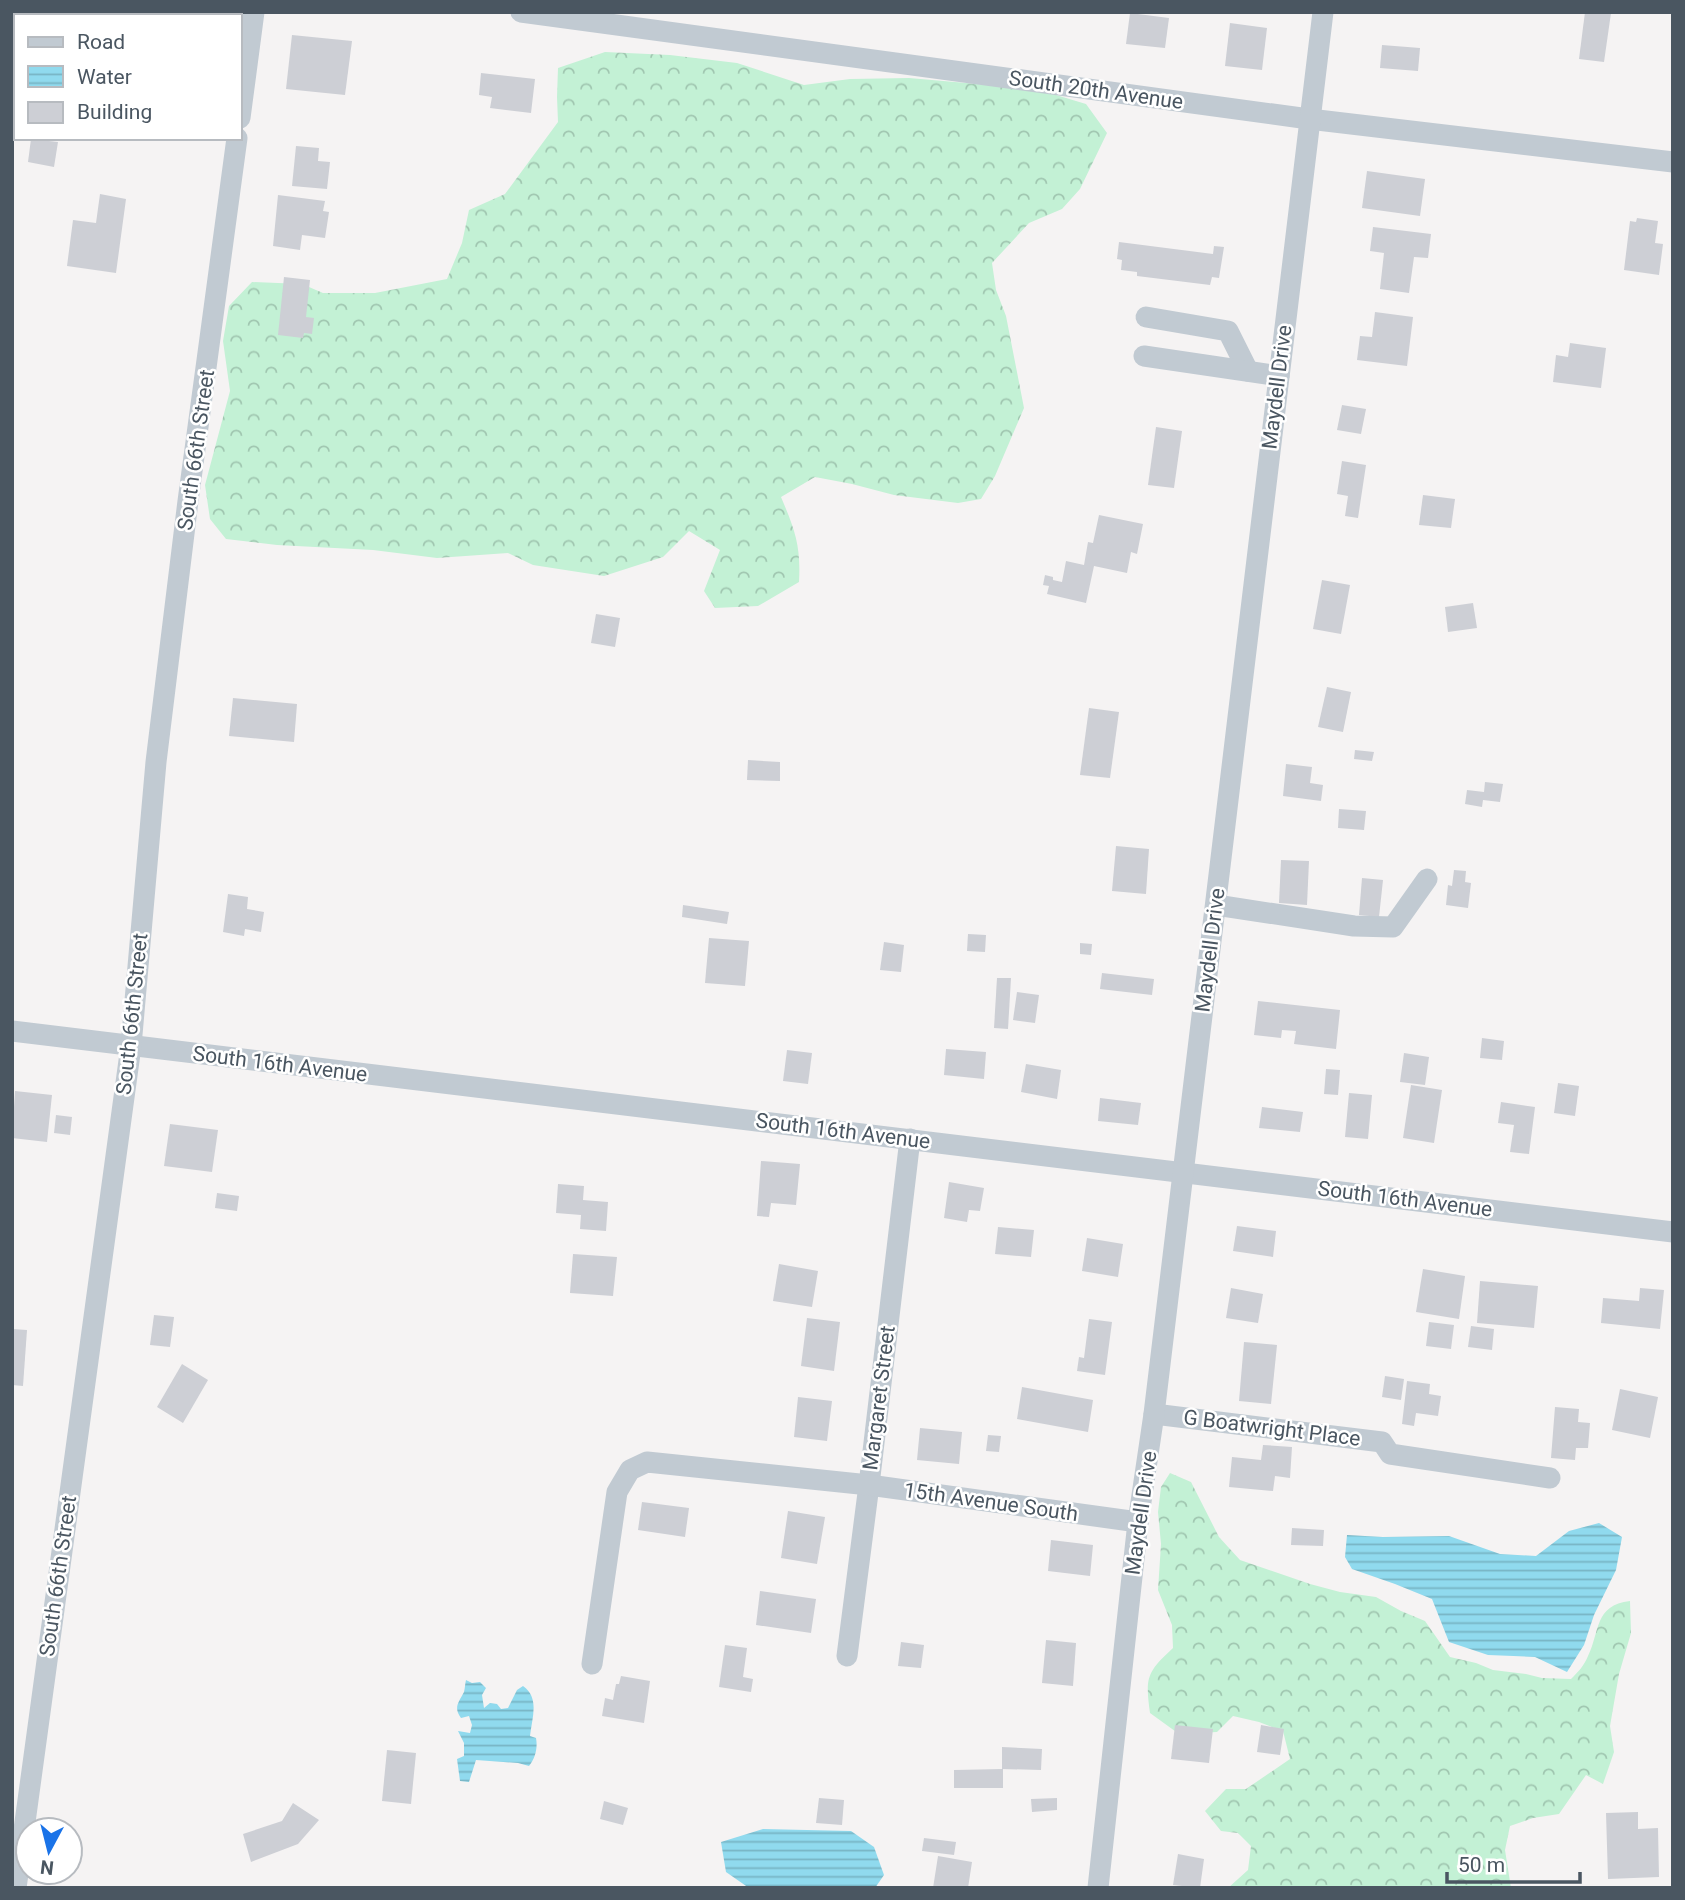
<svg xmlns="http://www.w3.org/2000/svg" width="1685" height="1900" font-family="Roboto,sans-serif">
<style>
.forest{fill:url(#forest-crowns)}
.water{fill:url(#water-rules)}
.building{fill:#cdcfd5}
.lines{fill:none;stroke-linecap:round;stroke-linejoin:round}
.minor{stroke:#c1cad2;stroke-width:21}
.labels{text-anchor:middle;stroke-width:5;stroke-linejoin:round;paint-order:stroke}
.street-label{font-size:21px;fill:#4a5661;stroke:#fff}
</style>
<defs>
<pattern id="forest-crowns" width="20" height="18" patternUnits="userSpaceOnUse" patternTransform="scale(1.75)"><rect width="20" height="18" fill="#c3f1d5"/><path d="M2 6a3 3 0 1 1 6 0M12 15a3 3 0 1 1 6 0" fill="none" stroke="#a0c6b0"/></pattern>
<pattern id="water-rules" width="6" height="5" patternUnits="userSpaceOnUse" patternTransform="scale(1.75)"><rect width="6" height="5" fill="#90daee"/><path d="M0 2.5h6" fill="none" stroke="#78b4c4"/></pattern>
</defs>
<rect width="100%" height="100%" fill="#f5f3f3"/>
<!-- forest -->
<g class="forest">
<path d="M 605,52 L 670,55 L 737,63 L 804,85 L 850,79 L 909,78 L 1036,89 L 1086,104 L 1107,133 L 1080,189 L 1062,209 L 1029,223 L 992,263 L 996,290 L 1006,316 L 1024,408 L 995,476 L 981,499 L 958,503 L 894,495 L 852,484 L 815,477 L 781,497 C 795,530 801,546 799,582 L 758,606 L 715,608 L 704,591 L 720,550 L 689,531 L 663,557 L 604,576 L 533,565 L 508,553 L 437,558 L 373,550 L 277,545 L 226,539 L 210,519 L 205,485 L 230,391 L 223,341 L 229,306 L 252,282 L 302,284 L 323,293 L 375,293 L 447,279 L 462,243 L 469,210 L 505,194 L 558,122 L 557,97 L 558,68 Z"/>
<path d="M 1170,1473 L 1191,1482 L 1219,1537 L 1240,1560 L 1310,1584 L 1340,1592 L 1376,1597 L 1401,1611 L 1425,1621 L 1450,1657 L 1476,1663 L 1493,1670 L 1526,1674 L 1542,1678 L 1571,1679 C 1578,1672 1584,1666 1588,1656 C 1600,1632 1594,1605 1630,1601 L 1631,1633 L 1619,1674 L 1610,1726 L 1614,1752 L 1603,1784 L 1586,1775 L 1559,1814 L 1533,1818 L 1510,1826 L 1505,1850 L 1511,1888 L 1228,1888 L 1248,1870 L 1251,1846 L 1238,1833 L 1221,1831 L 1205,1811 L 1226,1789 L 1246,1789 L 1290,1759 L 1283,1731 L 1259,1722 L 1233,1716 L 1217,1732 L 1179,1734 L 1150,1713 C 1145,1677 1147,1672 1173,1648 L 1172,1625 L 1158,1590 L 1161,1544 L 1158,1512 L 1161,1487 Z"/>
</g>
<!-- water -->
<g class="water">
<path d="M 1599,1523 L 1622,1537 L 1616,1570 L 1594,1615 L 1584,1645 L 1567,1672 L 1535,1657 L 1488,1655 L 1449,1642 L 1432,1599 L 1395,1584 L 1352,1569 L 1345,1557 L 1347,1535 L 1383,1537 L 1449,1536 L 1500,1554 L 1536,1556 L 1569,1531 Z"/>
<path d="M 466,1680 L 472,1683 L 480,1682 L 486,1688 L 482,1695 L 484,1708 L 490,1703 L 497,1704 L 501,1709 L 508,1708 L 517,1690 L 523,1686 C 540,1698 532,1718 530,1736 L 536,1738 C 538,1748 535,1759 529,1766 L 518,1763 L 476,1760 L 469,1782 L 460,1781 L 457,1759 L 464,1756 L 464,1743 L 458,1731 L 470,1733 L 472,1725 L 469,1716 L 461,1718 C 453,1707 459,1702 464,1692 C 465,1688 465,1684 466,1680 Z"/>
<path d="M 763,1829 L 851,1831 L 874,1847 L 884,1875 L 875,1888 L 749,1888 L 726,1872 L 721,1842 Z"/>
</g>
<!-- building -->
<g class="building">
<path d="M 1585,12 L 1611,13 L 1604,62 L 1579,59 Z"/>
<path d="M 1130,13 L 1169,18 L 1165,48 L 1126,44 Z"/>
<path d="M 1230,23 L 1267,28 L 1262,70 L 1225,66 Z"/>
<path d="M 292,35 L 352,41 L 345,95 L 286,89 Z"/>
<path d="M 1382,45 L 1420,48 L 1418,71 L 1380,68 Z"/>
<path d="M 481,73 L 535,79 L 531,113 L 490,108 L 492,97 L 479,95 Z"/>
<path d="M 31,139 L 58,142 L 54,167 L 28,162 Z"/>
<path d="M 296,146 L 319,148 L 318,161 L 330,162 L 327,189 L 292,186 Z"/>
<path d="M 1367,171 L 1425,179 L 1420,216 L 1362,208 Z"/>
<path d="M 100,194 L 126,199 L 116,273 L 67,266 L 73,220 L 96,223 Z"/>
<path d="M 278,195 L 325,201 L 323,211 L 329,212 L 325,238 L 302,235 L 300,250 L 273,246 Z"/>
<path d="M 1637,218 L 1658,221 L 1655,243 L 1663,244 L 1659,275 L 1624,270 L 1630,221 L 1636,222 Z"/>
<path d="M 1373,227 L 1431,234 L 1428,258 L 1414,257 L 1409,293 L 1380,289 L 1384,253 L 1370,251 Z"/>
<path d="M 1119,242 L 1213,254 L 1214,246 L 1224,247 L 1219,278 L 1212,277 L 1210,285 L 1137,276 L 1137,272 L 1121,270 L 1122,260 L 1117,259 Z"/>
<path d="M 284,277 L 310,280 L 306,317 L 314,318 L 312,334 L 304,333 L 303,338 L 278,335 Z"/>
<path d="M 1375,312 L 1413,317 L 1407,366 L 1357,360 L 1360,336 L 1372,337 Z"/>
<path d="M 1570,343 L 1606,348 L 1601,388 L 1553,382 L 1556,355 L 1568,357 Z"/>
<path d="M 1342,405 L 1366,409 L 1361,434 L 1337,430 Z"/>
<path d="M 1156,427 L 1182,431 L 1174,488 L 1148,485 Z"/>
<path d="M 1342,461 L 1366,465 L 1358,518 L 1345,516 L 1348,496 L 1337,494 Z"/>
<path d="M 1423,495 L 1455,499 L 1451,528 L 1419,525 Z"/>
<path d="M 1099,515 L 1143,524 L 1137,554 L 1131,552 L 1127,573 L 1094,566 L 1086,603 L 1047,594 L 1049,586 L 1043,585 L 1045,575 L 1053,577 L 1053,580 L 1062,582 L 1066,561 L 1084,565 L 1088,542 L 1093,543 Z"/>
<path d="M 1322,580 L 1350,585 L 1341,634 L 1313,629 Z"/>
<path d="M 1473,603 L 1477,628 L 1448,632 L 1445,607 Z"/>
<path d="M 596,614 L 620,618 L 615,647 L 591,643 Z"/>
<path d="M 1327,687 L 1351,692 L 1343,732 L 1318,727 Z"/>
<path d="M 233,698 L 297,704 L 294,742 L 229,736 Z"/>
<path d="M 1089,708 L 1119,712 L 1110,778 L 1080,775 Z"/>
<path d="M 1355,750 L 1374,752 L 1372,761 L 1354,759 Z"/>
<path d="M 748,760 L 780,762 L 780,781 L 747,780 Z"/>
<path d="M 1286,764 L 1312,767 L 1310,783 L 1323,785 L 1321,801 L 1283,796 Z"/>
<path d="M 1485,782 L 1503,784 L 1500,802 L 1483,800 L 1482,807 L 1465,804 L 1467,790 L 1484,792 Z"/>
<path d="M 1339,809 L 1366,811 L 1364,830 L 1338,828 Z"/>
<path d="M 1116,846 L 1149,849 L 1146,894 L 1112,891 Z"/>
<path d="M 1281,860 L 1309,861 L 1307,905 L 1279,903 Z"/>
<path d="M 1454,870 L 1466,871 L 1465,882 L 1471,883 L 1468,908 L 1446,905 L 1448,885 L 1452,886 Z"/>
<path d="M 1362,878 L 1383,880 L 1379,917 L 1359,915 Z"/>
<path d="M 228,894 L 248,897 L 247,909 L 264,912 L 261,932 L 245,929 L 244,936 L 223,932 Z"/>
<path d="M 683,905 L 729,912 L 727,924 L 682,917 Z"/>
<path d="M 968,934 L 986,935 L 985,952 L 967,951 Z"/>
<path d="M 709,938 L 749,941 L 745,986 L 705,983 Z"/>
<path d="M 884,942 L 904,945 L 901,972 L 880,970 Z"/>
<path d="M 1080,943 L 1092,944 L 1091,955 L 1080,954 Z"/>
<path d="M 1102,973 L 1154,979 L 1152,995 L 1100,989 Z"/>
<path d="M 997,978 L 1011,978 L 1008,1029 L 994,1028 Z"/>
<path d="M 1017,992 L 1039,995 L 1035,1023 L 1013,1020 Z"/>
<path d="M 1258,1001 L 1340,1010 L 1336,1049 L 1294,1044 L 1296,1031 L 1282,1030 L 1281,1038 L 1254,1035 Z"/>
<path d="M 1482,1038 L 1504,1041 L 1502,1060 L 1480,1058 Z"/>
<path d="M 946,1049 L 986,1052 L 984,1079 L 944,1075 Z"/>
<path d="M 787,1050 L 812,1053 L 808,1084 L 783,1081 Z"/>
<path d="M 1404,1053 L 1429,1057 L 1425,1085 L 1400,1082 Z"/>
<path d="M 1026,1064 L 1061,1070 L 1057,1099 L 1021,1092 Z"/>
<path d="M 1326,1069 L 1340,1070 L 1338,1095 L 1324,1094 Z"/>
<path d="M 1558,1083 L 1579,1086 L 1575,1116 L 1554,1113 Z"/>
<path d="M 1411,1085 L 1442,1090 L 1434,1143 L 1403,1138 Z"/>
<path d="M 15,1091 L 52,1095 L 47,1142 L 12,1138 Z"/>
<path d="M 1349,1093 L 1372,1095 L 1368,1139 L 1345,1137 Z"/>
<path d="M 1100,1098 L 1141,1103 L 1138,1125 L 1098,1121 Z"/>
<path d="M 1501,1102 L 1535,1107 L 1529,1154 L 1510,1152 L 1514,1125 L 1498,1123 Z"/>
<path d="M 1262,1107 L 1303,1112 L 1300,1132 L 1259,1128 Z"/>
<path d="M 56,1115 L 72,1117 L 70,1135 L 54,1133 Z"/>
<path d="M 170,1124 L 218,1130 L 212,1172 L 164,1166 Z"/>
<path d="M 761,1161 L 800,1164 L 796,1205 L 771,1203 L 769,1217 L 757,1216 Z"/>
<path d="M 949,1182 L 984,1188 L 980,1211 L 969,1210 L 967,1222 L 944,1218 Z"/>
<path d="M 558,1184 L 584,1186 L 583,1200 L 608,1202 L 606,1231 L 580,1229 L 581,1215 L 556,1213 Z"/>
<path d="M 217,1193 L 239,1196 L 237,1211 L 215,1208 Z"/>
<path d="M 1237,1226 L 1276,1231 L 1273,1257 L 1233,1251 Z"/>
<path d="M 998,1227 L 1034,1230 L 1031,1257 L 995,1254 Z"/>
<path d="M 1087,1238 L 1123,1244 L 1118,1277 L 1082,1271 Z"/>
<path d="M 573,1254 L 617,1257 L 613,1296 L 570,1293 Z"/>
<path d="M 779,1264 L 818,1271 L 812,1307 L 773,1301 Z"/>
<path d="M 1423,1269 L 1465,1276 L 1459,1319 L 1416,1312 Z"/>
<path d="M 1480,1281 L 1538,1286 L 1534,1328 L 1477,1323 Z"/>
<path d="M 1231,1288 L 1263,1294 L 1258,1323 L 1226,1318 Z"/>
<path d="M 1640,1288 L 1664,1290 L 1660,1329 L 1601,1323 L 1603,1298 L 1639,1301 Z"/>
<path d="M 154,1315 L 174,1317 L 170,1347 L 150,1345 Z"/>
<path d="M 807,1318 L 840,1322 L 834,1371 L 801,1366 Z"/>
<path d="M 1089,1319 L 1112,1322 L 1105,1375 L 1077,1371 L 1079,1357 L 1084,1358 Z"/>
<path d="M 1429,1322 L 1454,1325 L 1451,1349 L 1426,1346 Z"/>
<path d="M 1471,1326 L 1494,1329 L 1492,1350 L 1468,1347 Z"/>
<path d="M 12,1329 L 27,1330 L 23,1386 L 12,1385 Z"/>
<path d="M 1244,1342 L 1277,1345 L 1271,1404 L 1239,1401 Z"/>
<path d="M 182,1364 L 208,1380 L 183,1423 L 157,1407 Z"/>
<path d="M 1385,1376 L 1404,1379 L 1401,1400 L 1382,1397 Z"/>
<path d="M 1407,1381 L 1430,1384 L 1429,1394 L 1441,1396 L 1438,1416 L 1416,1413 L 1414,1426 L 1402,1424 Z"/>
<path d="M 1022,1387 L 1093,1400 L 1088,1432 L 1017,1419 Z"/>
<path d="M 1620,1389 L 1658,1397 L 1650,1438 L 1612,1430 Z"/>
<path d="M 798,1397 L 832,1401 L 827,1441 L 794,1437 Z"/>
<path d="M 1555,1407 L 1579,1409 L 1578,1422 L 1590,1423 L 1588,1448 L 1576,1448 L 1575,1460 L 1551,1458 Z"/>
<path d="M 920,1428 L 962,1432 L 959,1464 L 917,1460 Z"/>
<path d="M 988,1435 L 1001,1436 L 999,1452 L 986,1451 Z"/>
<path d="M 1263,1445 L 1292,1447 L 1290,1478 L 1275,1476 L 1273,1491 L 1229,1487 L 1232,1457 L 1261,1460 Z"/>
<path d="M 642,1502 L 689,1508 L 685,1537 L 638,1530 Z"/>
<path d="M 788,1511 L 825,1517 L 817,1564 L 781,1558 Z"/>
<path d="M 1292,1528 L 1324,1530 L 1323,1546 L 1291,1545 Z"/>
<path d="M 1051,1540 L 1093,1545 L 1090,1576 L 1048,1571 Z"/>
<path d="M 760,1591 L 816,1599 L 811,1633 L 756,1625 Z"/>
<path d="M 1046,1640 L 1076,1643 L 1073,1686 L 1042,1683 Z"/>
<path d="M 901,1642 L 924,1645 L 921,1668 L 898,1666 Z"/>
<path d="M 725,1645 L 747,1648 L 743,1677 L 753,1679 L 751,1692 L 719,1687 Z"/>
<path d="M 621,1676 L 650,1681 L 644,1723 L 602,1716 L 605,1698 L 613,1700 L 616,1684 L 619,1684 Z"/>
<path d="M 1175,1725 L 1213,1729 L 1209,1763 L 1171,1759 Z"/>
<path d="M 1261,1725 L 1284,1729 L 1280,1755 L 1257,1752 Z"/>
<path d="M 1002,1747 L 1042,1749 L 1041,1770 L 1002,1769 Z"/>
<path d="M 387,1750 L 416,1753 L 411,1804 L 382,1801 Z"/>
<path d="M 1003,1769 L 1003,1788 L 954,1788 L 954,1770 Z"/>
<path d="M 819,1798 L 844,1800 L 842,1825 L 816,1823 Z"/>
<path d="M 1057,1798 L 1057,1810 L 1032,1812 L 1031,1799 Z"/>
<path d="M 604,1801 L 628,1808 L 623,1825 L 600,1819 Z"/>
<path d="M 293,1803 L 319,1820 L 298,1844 L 251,1862 L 243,1834 L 282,1821 Z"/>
<path d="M 1638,1812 L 1638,1829 L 1658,1828 L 1659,1877 L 1608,1879 L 1606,1813 Z"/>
<path d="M 924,1838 L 956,1842 L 954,1855 L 922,1851 Z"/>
<path d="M 1178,1854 L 1204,1859 L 1200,1888 L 1173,1885 Z"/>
<path d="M 938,1856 L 972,1862 L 968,1888 L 933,1888 Z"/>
</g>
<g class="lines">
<!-- minor -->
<g class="minor">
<path d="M 521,12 L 1309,119 L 1673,162"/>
<path d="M 240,118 L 254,12"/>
<path d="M 1146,317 L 1228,331 L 1248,371"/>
<path d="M 1144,356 L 1279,376"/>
<path d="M 1216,905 L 1354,926 L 1393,927 L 1427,879"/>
<path d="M 12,1031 L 1673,1232"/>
<path d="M 1154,1414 L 1382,1442 L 1390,1454 L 1550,1478"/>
<path d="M 847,1656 L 869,1485 L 910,1139"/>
<path d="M 592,1664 L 617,1492 L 630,1470 L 647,1462 L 869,1485 L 1138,1522"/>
<path d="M 16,1888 L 131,1046 L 156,762 L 188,501 L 237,138"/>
<path d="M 1098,1888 L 1138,1522 L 1154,1414 L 1323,12"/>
</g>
</g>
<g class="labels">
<!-- street labels -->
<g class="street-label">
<text transform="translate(1096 90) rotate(8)" y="7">South 20th Avenue</text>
<text transform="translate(1277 387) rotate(-83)" y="7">Maydell Drive</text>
<text transform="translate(196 450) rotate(-82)" y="7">South 66th Street</text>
<text transform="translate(1210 950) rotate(-83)" y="7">Maydell Drive</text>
<text transform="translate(132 1014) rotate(-84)" y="7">South 66th Street</text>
<text transform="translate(280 1064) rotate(7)" y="7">South 16th Avenue</text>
<text transform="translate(843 1131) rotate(7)" y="7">South 16th Avenue</text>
<text transform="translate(1405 1199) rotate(7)" y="7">South 16th Avenue</text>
<text transform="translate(879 1398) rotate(-83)" y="7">Margaret Street</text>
<text transform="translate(1272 1428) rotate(7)" y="7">G Boatwright Place</text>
<text transform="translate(991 1502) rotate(8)" y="7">15th Avenue South</text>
<text transform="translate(1141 1513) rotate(-82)" y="7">Maydell Drive</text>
<text transform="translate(58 1576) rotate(-82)" y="7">South 66th Street</text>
</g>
</g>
<!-- border -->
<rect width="1685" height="1900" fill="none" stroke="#4a5661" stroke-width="28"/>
<!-- legend -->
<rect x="14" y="14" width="228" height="126" fill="#ffffff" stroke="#b7bbc0" stroke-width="2"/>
<rect x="28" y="37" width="35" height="10" fill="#c1cad2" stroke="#b7bbc0" stroke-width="2"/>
<text x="77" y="49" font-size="21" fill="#4a5661">Road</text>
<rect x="28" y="66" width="35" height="21" fill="url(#water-rules)" stroke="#b7bbc0" stroke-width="2"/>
<text x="77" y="84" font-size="21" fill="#4a5661">Water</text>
<rect x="28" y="102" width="35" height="21" fill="#cdcfd5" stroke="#b7bbc0" stroke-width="2"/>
<text x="77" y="119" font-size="21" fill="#4a5661">Building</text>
<!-- north arrow -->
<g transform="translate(49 1851) rotate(187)"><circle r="33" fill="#ffffff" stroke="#b7bbc0" stroke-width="2"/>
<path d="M0-5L12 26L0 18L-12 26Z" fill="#1a73e8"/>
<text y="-10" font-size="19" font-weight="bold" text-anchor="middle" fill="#4a5661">N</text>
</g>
<!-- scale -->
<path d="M1447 1872v10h133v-10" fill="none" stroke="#4a5661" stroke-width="3.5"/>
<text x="1458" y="1872" font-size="21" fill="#4a5661" stroke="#ffffff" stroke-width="5" paint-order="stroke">50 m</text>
</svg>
